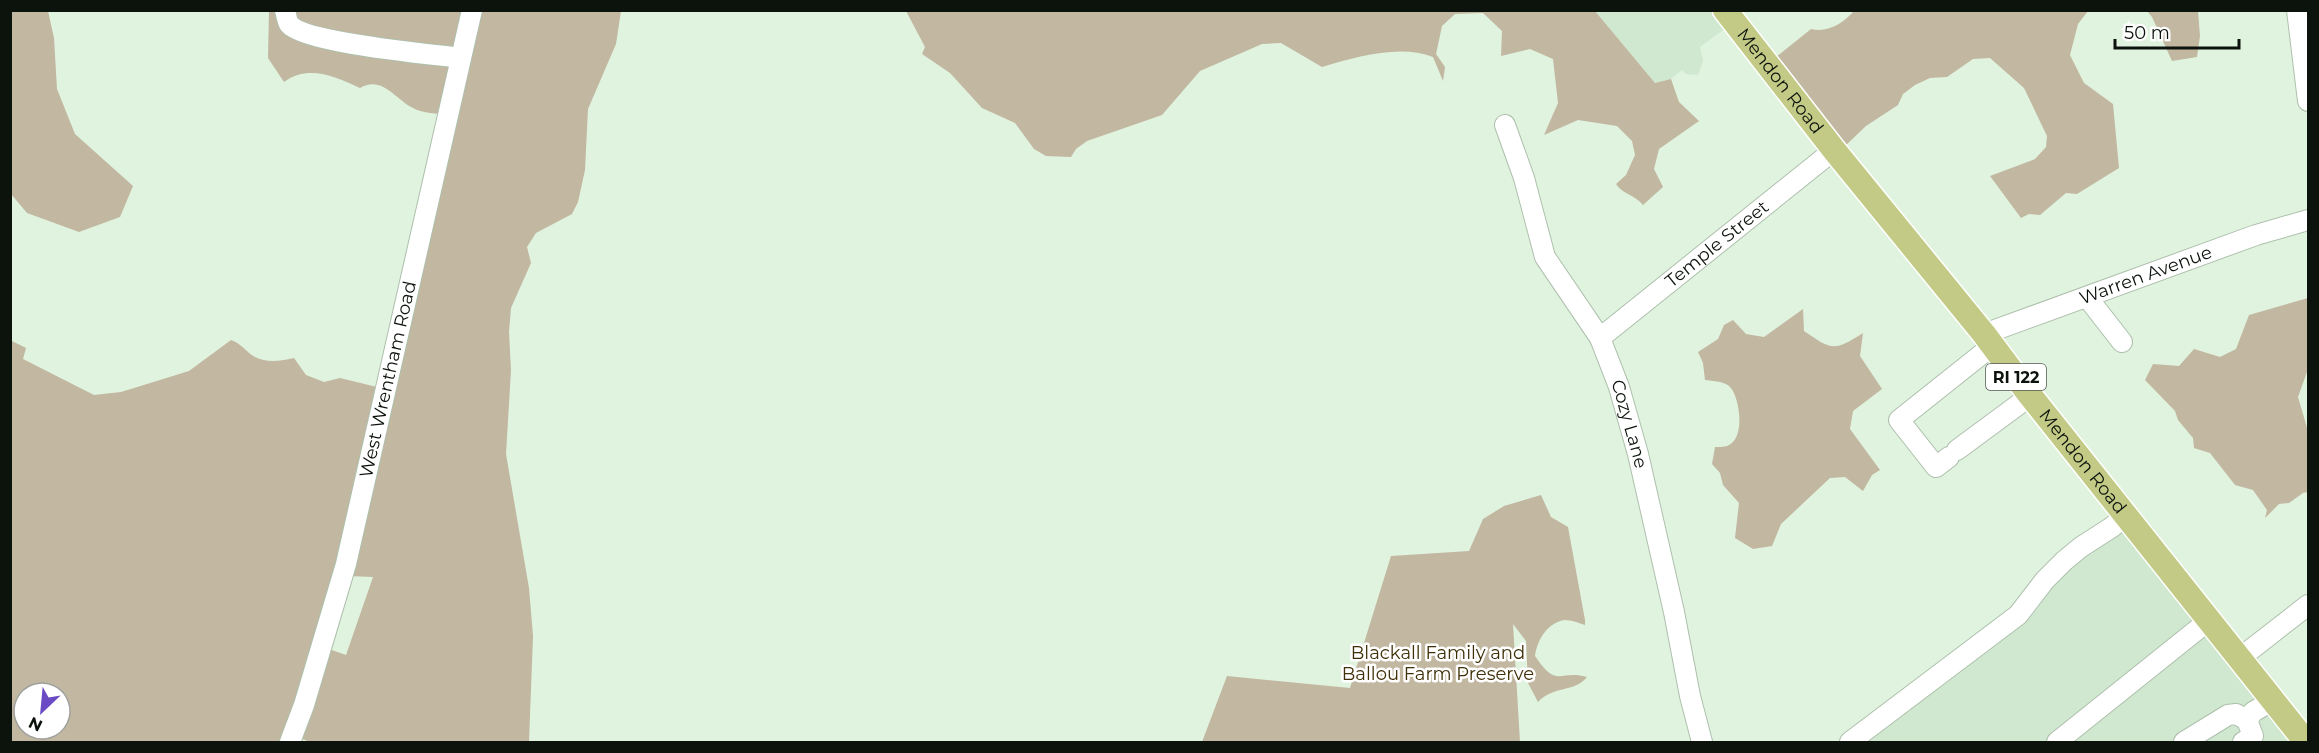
<svg xmlns="http://www.w3.org/2000/svg" width="2319" height="753" font-family="Montserrat,sans-serif">
<style>
.built{fill:#d0e8cf}
.green{fill:#c2b7a0;fill-rule:evenodd}
.lines{fill:none;stroke-linecap:round;stroke-linejoin:round}
.minor-casing{stroke:#aec0ad;stroke-width:22}
.major-casing{stroke:#fff;stroke-width:27}
.minor{stroke:#fff;stroke-width:20}
.major{stroke:#c3ca86;stroke-width:24}
.labels{text-anchor:middle;stroke-width:5;stroke-linejoin:round;paint-order:stroke}
.shield{fill:#fff;stroke:#555a55;stroke-width:1.5}
.shield-label{font-size:16px;font-weight:bold;fill:#0c130c}
.street-label{font-size:18px;fill:#0c130c;stroke:#fff}
.park-label{font-size:18px;fill:#3f3008;stroke:#fff}
</style>
<rect width="100%" height="100%" fill="#e0f3df"/>
<!-- built -->
<g class="built">
<path d="M 1595,11 L 1728,11 L 1735,21 L 1700,47 L 1703,61 L 1698,75 L 1686,74 L 1682,70 L 1671,79 L 1655,83 Z"/>
<path d="M 2125,512 L 2308,742 L 1845,742 L 1910,696 Z"/>
</g>
<!-- green -->
<g class="green">
<path d="M 10,11 L 48,11 L 54,38 L 57,89 L 75,134 L 133,186 L 120,217 L 79,232 L 27,213 L 11,194 Z"/>
<path d="M 269,11 L 621,11 L 616,44 L 588,109 L 585,170 L 578,202 L 572,214 L 536,233 L 527,247 L 531,263 L 511,308 L 509,332 L 511,370 L 506,454 L 529,588 L 533,636 L 529,742 L 310,742 L 295,736 L 292,742 L 11,742 L 10,340 L 26,348 L 23,359 L 94,395 L 121,392 L 189,371 L 231,340 C 241,343 246,352 255,357 C 266,363 282,361 294,358 L 306,375 L 324,382 L 340,378 L 385,389 L 445,115 C 435,113 422,113 413,108 C 395,99 382,75 360,88 C 335,77 309,64 284,82 L 268,58 ZM 347,576 L 373,577 L 346,655 L 323,647 ZM 24,693 L 60,693 L 60,729 L 24,729 Z"/>
<path d="M 906,11 L 1595,11 L 1655,83 L 1671,79 L 1679,102 L 1699,121 L 1659,149 L 1654,169 L 1663,187 L 1643,205 C 1635,195 1621,193 1616,184 L 1626,175 L 1635,155 L 1632,141 L 1617,126 L 1578,120 L 1544,135 L 1558,103 L 1553,59 L 1530,49 L 1501,56 L 1502,31 L 1483,13 L 1455,14 L 1442,26 L 1436,54 L 1445,67 L 1443,81 L 1433,57 C 1400,44 1356,57 1322,67 L 1281,43 L 1262,44 L 1200,71 L 1162,115 L 1087,141 L 1076,149 L 1071,157 L 1046,156 L 1034,149 L 1015,123 L 982,108 L 950,73 L 922,54 L 925,47 Z"/>
<path d="M 1854,11 L 2088,11 L 2078,24 L 2070,55 L 2084,83 L 2113,104 L 2119,168 L 2077,194 L 2066,193 L 2040,215 L 2029,214 L 2021,218 L 1990,176 L 2035,159 L 2046,147 L 2047,136 L 2024,88 L 1990,58 L 1973,59 L 1947,77 L 1930,78 L 1915,85 L 1903,94 L 1898,105 L 1866,126 L 1843,148 L 1771,61 L 1811,29 C 1829,33 1843,23 1854,11 Z"/>
<path d="M 2147,11 L 2198,11 L 2200,36 L 2197,57 L 2172,61 L 2152,17 Z"/>
<path d="M 2308,298 L 2308,369 L 2298,397 L 2308,431 L 2308,492 L 2303,493 L 2289,503 L 2279,504 L 2265,518 L 2267,510 L 2253,490 L 2235,485 L 2210,453 L 2194,448 L 2193,438 L 2178,420 L 2175,411 L 2145,380 L 2153,364 L 2179,366 L 2194,349 L 2220,357 L 2236,349 L 2249,315 Z"/>
<path d="M 1803,309 L 1804,331 C 1832,350 1833,352 1863,333 L 1860,356 L 1882,389 L 1853,411 L 1850,429 L 1880,470 L 1872,475 L 1863,491 L 1845,477 L 1830,478 L 1781,524 L 1772,546 L 1753,549 L 1735,538 L 1739,503 L 1723,485 L 1720,473 L 1712,464 L 1715,447 C 1719,447 1726,447 1729,445 C 1745,437 1740,400 1731,388 C 1726,381 1712,381 1705,380 L 1703,363 L 1698,352 L 1718,339 L 1724,325 L 1733,320 L 1746,334 L 1764,337 Z"/>
<path d="M 1541,495 L 1551,517 L 1568,527 L 1585,620 L 1585,625 C 1579,623 1571,620 1565,620 C 1548,622 1537,640 1535,656 C 1558,690 1559,669 1587,677 C 1574,693 1554,685 1538,702 L 1528,683 L 1526,641 L 1513,624 L 1520,742 L 1202,742 L 1227,676 L 1350,688 L 1391,556 L 1469,551 L 1483,519 L 1504,506 Z"/>
</g>
<g class="lines">
<defs>
<g id="minor">
<path d="M 285,10 C 286,14 287,21 289,24 C 304,43 431,54 461,58"/>
<path d="M 2297,10 L 2308,101"/>
<path id="s1" d="M 1505,125 L 1524,178 L 1545,257 L 1600,338 L 1619,387 L 1638,454 L 1674,612 L 1690,696 L 1702,742"/>
<path d="M 2087,297 L 2122,342"/>
<path id="s2" d="M 1984,334 L 2256,235 L 2308,220"/>
<path id="s3" d="M 1600,338 L 1834,150"/>
<path d="M 1957,450 L 2030,396"/>
<path d="M 1949,457 L 1936,467 L 1899,420 L 1992,346"/>
<path d="M 2240,658 L 2308,605"/>
<path id="s4" d="M 290,742 L 304,705 L 346,564 L 472,10"/>
<path d="M 1850,742 L 2018,615 L 2045,580 L 2064,561 L 2081,547 L 2112,527 L 2125,516"/>
<path d="M 2057,742 L 2208,621"/>
<path d="M 2184,742 L 2228,715 L 2236,714 L 2247,720"/>
<path d="M 2243,742 L 2253,736 L 2247,720 L 2253,712 L 2273,700"/>
</g>
<g id="major">
<path id="s5" d="M 1725,10 L 1834,150 L 1984,334 L 2029,394 L 2306,742"/>
</g>
</defs>
<!-- minor casing -->
<use href="#minor" class="minor-casing"/>
<!-- major casing -->
<use href="#major" class="major-casing"/>
<!-- minor -->
<use href="#minor" class="minor"/>
<!-- major -->
<use href="#major" class="major"/>
</g>
<g class="labels">
<!-- shield labels -->
<rect class="shield" x="1986" y="364" width="60" height="26" rx="4.5"/>
<g class="shield-label">
<text x="2016" y="383">RI 122</text>
</g>
<!-- street labels -->
<g class="street-label">
<text dy="6" stroke="none"><textPath href="#s5" startOffset="90">Mendon Road</textPath></text>
<text dy="6" stroke="none"><textPath href="#s3" startOffset="150">Temple Street</textPath></text>
<text dy="6" stroke="none"><textPath href="#s2" startOffset="172">Warren Avenue</textPath></text>
<text dy="6" stroke="none"><textPath href="#s4" startOffset="376">West Wrentham Road</textPath></text>
<text dy="6" stroke="none"><textPath href="#s1" startOffset="327">Cozy Lane</textPath></text>
<text dy="6" stroke="none"><textPath href="#s5" startOffset="576">Mendon Road</textPath></text>
</g>
<!-- park labels -->
<g class="park-label">
<text x="1438" y="659">Blackall Family and<tspan x="1438" dy="21">Ballou Farm Preserve</tspan></text>
</g>
</g>
<!-- border -->
<rect width="2319" height="753" fill="none" stroke="#0c130c" stroke-width="24"/>
<!-- north arrow -->
<g transform="translate(42 711) rotate(206)"><circle r="28" fill="#ffffff" stroke="#9ea19e" stroke-width="1.5"/>
<path d="M0-4.5L10 22L0 15L-10 22Z" fill="#6a4bc4"/>
<text y="-9" font-size="16" font-weight="bold" text-anchor="middle" fill="#0c130c">N</text>
</g>
<!-- scale -->
<path d="M2115 39v9h124v-9" fill="none" stroke="#0c130c" stroke-width="3"/>
<text x="2124" y="39" font-size="18" fill="#0c130c" stroke="#ffffff" stroke-width="4.5" paint-order="stroke">50 m</text>
</svg>
